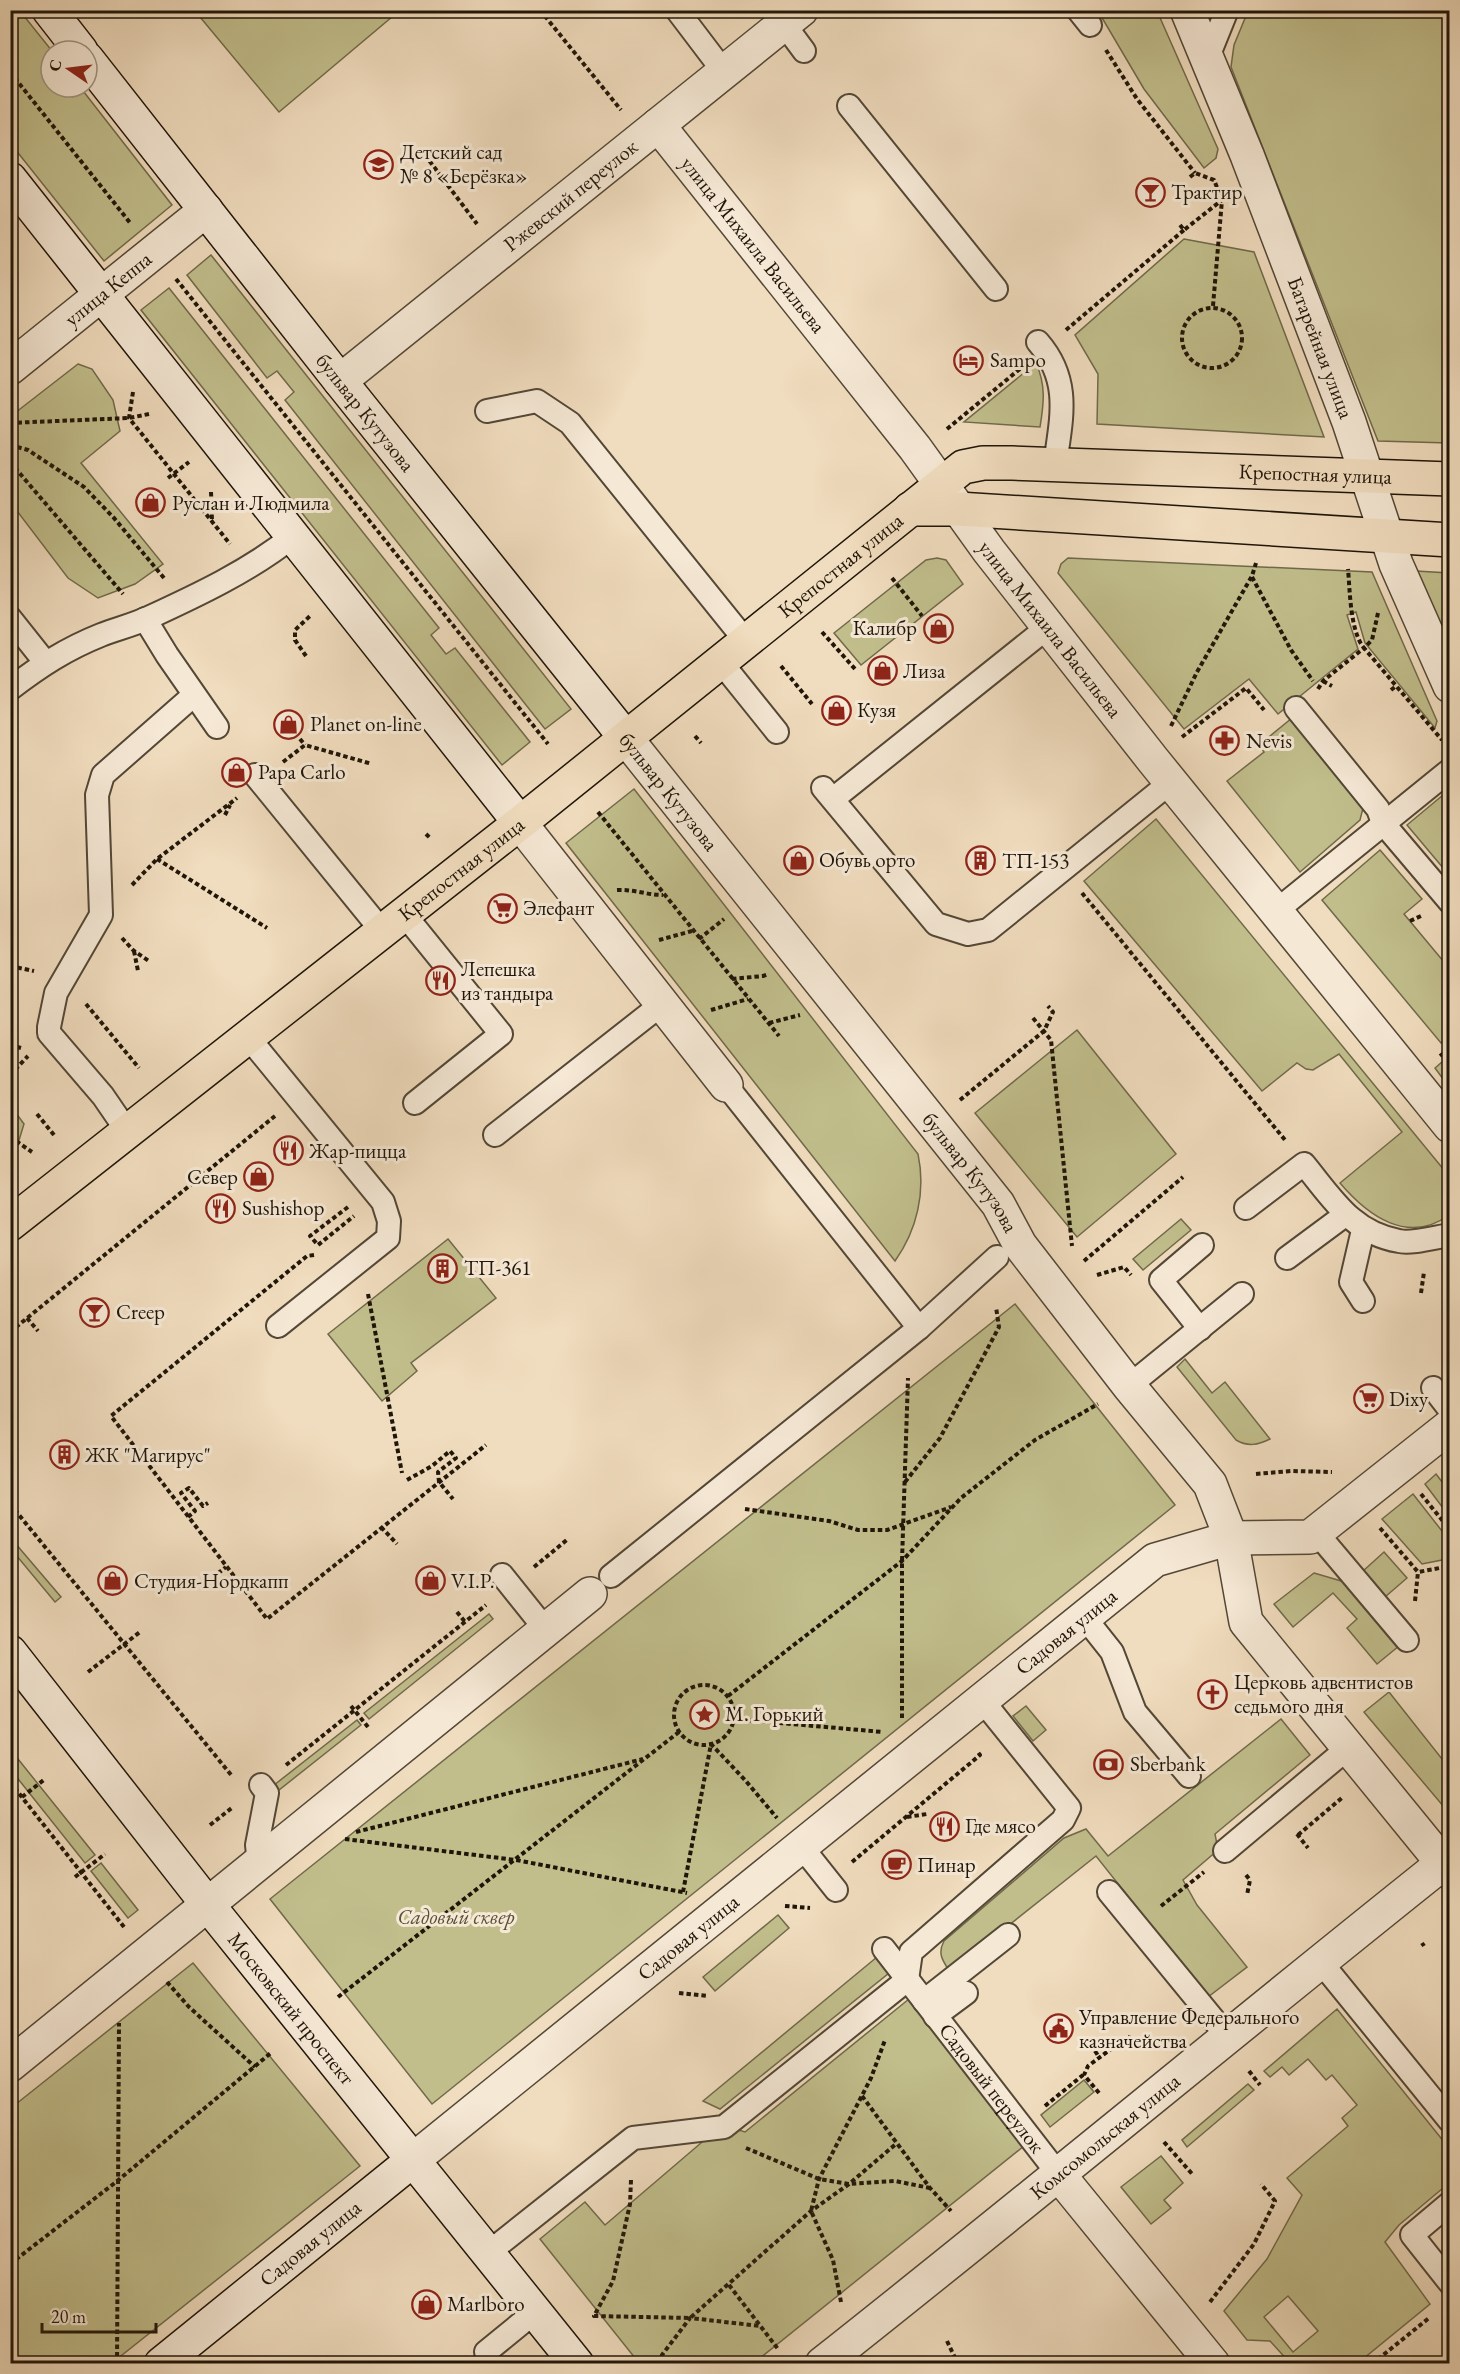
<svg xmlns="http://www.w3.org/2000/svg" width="1460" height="2374" font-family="'EB Garamond',serif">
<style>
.green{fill:#c1be8c;stroke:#706a4a;stroke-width:1.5;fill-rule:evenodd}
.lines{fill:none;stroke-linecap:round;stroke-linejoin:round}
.lane-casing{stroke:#534736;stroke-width:26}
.street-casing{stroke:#534736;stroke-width:36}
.secondary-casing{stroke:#1f1508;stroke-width:36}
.primary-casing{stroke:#1f1508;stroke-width:36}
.path{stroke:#1f1508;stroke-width:4;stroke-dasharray:4.5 3;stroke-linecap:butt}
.lane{stroke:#f5e8d5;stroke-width:22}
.street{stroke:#f5e8d5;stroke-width:33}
.secondary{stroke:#f5e8d5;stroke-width:33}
.primary{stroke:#f0dcbe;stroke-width:33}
.labels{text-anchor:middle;stroke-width:6;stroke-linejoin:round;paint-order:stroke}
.poi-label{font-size:21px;fill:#1f1508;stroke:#f5e8d5;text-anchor:start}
.street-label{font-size:21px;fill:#1f1508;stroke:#f5e8d5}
.park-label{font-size:21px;font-style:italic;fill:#585036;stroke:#f5e8d5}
</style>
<rect width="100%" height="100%" fill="#f0dcbe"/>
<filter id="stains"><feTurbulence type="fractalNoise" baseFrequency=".00333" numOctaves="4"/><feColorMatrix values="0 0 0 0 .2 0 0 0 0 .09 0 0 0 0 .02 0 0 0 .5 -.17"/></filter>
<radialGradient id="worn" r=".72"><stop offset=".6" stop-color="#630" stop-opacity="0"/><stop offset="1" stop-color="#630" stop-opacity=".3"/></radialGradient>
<!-- green -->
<g class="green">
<path d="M 11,10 L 20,11 L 52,51 L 51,87 L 80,87 L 172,205 L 104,261 L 11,144 Z"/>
<path d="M 195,11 L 399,11 L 279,112 Z"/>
<path d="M 1098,11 L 1157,11 L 1218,149 L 1216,158 L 1204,168 L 1144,89 Z"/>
<path d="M 1248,11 L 1449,11 L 1449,443 L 1378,441 L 1231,67 L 1234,45 Z"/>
<path d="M 1184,239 L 1254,252 L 1324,437 L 1097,424 L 1098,374 L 1075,335 Z"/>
<path d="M 211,255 L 571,709 L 545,729 L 285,400 L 294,392 L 277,371 L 267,378 L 187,275 Z"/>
<path d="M 169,288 L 439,628 L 431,635 L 446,654 L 455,648 L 530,742 L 502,765 L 141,310 Z"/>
<path d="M 1036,363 C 1046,385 1044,403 1040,427 L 964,422 Z"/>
<path d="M 78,364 L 92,369 L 113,400 L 120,431 L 81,463 L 163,564 L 135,584 L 98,598 L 68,578 L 11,503 L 11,416 Z"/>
<path d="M 937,558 L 946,560 L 963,584 L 861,665 L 834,633 L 926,560 Z"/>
<path d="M 1068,558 L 1372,572 L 1437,721 L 1435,728 L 1365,643 L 1356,612 L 1347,615 L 1358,649 L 1278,714 L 1249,679 L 1184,729 L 1058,573 L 1061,564 Z"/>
<path d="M 1416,571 L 1449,573 L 1449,647 Z"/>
<path d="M 1292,718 L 1363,808 L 1360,820 L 1300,872 L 1227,781 L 1264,752 L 1259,745 Z"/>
<path d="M 634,789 L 918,1154 C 926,1192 917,1230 895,1261 L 566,843 Z"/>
<path d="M 1449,790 L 1449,875 L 1407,825 Z"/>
<path d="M 1156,819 L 1449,1176 L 1449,1215 C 1408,1245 1368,1216 1340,1183 L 1402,1132 L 1339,1054 L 1313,1070 L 1306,1069 L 1297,1063 L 1262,1091 L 1084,881 Z"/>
<path d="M 1380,850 L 1422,899 L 1404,914 L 1449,968 L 1449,1036 L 1441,1043 L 1322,900 Z"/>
<path d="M 1077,1030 L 1176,1154 L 1077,1237 L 975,1113 Z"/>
<path d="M 1449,1056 L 1449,1087 L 1435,1068 Z"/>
<path d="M 10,1105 L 24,1124 L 16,1150 L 11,1155 Z"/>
<path d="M 1181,1219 L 1191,1230 L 1143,1270 L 1133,1259 Z"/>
<path d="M 448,1239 L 496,1298 L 411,1363 L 417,1371 L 382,1401 L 328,1334 Z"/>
<path d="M 1015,1304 L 1175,1505 L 432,2104 L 270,1899 Z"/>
<path d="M 1185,1359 L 1212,1393 L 1225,1382 L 1270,1439 C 1258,1445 1248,1447 1236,1440 L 1177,1367 Z"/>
<path d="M 1436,1474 L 1449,1491 L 1449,1516 L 1425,1484 Z"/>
<path d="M 1413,1494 L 1449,1540 L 1449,1546 L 1442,1560 L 1422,1564 L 1382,1519 Z"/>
<path d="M 15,1543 L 61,1597 L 55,1602 L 11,1549 Z"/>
<path d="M 1384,1552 L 1407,1578 L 1385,1597 L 1363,1571 Z"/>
<path d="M 1314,1573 L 1348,1583 L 1399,1646 L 1377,1664 L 1347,1628 L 1357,1619 L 1333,1593 L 1293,1627 L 1274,1604 Z"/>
<path d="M 489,1614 L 493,1619 L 369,1719 L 364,1713 Z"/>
<path d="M 1389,1692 L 1442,1759 L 1449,1754 L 1449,1813 L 1364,1712 Z"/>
<path d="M 1026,1706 L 1046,1730 L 1033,1741 L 1013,1716 Z"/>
<path d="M 1281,1719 L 1310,1755 L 1215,1834 L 1218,1850 L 1183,1880 L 1197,1905 L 1247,1967 L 1208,1997 L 1096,1856 L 950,1972 C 943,1961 937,1954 944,1941 L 1064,1838 L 1086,1829 L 1108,1856 Z"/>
<path d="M 357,1720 L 361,1725 L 274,1794 L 269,1789 Z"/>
<path d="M 10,1749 L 95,1855 L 85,1863 L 11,1770 Z"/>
<path d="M 101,1863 L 138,1910 L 128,1918 L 91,1871 Z"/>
<path d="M 778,1915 L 789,1928 L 715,1991 L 703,1977 Z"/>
<path d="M 877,1957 L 889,1973 L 720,2109 L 703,2101 Z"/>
<path d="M 193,1963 L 360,2166 L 112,2363 L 11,2363 L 11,2108 Z"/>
<path d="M 909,1999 L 1024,2146 L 754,2363 L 639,2363 L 540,2239 L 585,2202 L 605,2225 L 722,2125 L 745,2132 Z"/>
<path d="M 1337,2009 L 1449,2148 L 1449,2183 L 1399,2225 L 1385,2242 L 1430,2304 L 1358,2363 L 1290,2363 L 1270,2341 L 1247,2340 L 1224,2311 L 1267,2259 L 1302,2195 L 1287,2178 L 1348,2126 L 1342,2118 L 1357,2105 L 1332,2075 L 1326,2080 L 1308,2059 L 1289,2075 L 1282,2067 L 1270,2077 L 1264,2071 ZM 1288,2296 L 1318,2331 L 1293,2352 L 1264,2317 Z"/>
<path d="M 1084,2080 L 1094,2092 L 1050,2127 L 1041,2115 Z"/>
<path d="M 1248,2084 L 1254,2090 L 1187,2147 L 1182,2140 Z"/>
<path d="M 1161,2156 L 1183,2183 L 1164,2200 L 1171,2208 L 1151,2224 L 1121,2187 Z"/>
</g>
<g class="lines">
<defs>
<g id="lane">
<path d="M 677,10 L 724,72"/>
<path d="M 1078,10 L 1090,25"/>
<path d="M 784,24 L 804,51"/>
<path d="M 1208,57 L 1227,10"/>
<path d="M 849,106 L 996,289"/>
<path d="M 1038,342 C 1072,381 1061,419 1055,465"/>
<path d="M 487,411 L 537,401 L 570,423 L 745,640"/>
<path d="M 10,618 L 45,662"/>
<path d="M 145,619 L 167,655 L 217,727"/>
<path d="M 720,661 L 777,732"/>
<path d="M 10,689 C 40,666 66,649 101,635 C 116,629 133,625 148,618 C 198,595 249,571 292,537"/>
<path d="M 1296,708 L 1378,809 L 1383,823 L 1450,902"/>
<path d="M 255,775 L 382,931"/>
<path d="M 823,788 L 936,924 L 968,934 L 988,930 L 1171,782"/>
<path d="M 833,799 L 1048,627"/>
<path d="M 1276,911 L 1450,770"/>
<path d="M 404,914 L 501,1034 L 415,1103"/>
<path d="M 248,1037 L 383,1202 L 389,1221 L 388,1238 L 278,1326"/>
<path d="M 726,1085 L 919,1328"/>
<path d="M 127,1131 L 103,1096 L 49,1033 L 49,1027 L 56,993 L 101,915 L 97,795 L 103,775 L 194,695"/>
<path d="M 495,1135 L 662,1004"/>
<path d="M 1246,1208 L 1304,1164 C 1332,1198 1352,1233 1399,1241 C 1411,1244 1436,1237 1450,1235"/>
<path d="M 1287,1258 L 1345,1215"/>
<path d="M 1363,1301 L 1351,1282 L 1363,1230"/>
<path d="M 1200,1329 L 1161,1280 L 1202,1245"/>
<path d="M 1129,1386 L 1242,1294"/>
<path d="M 1433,1388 L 1450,1410"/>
<path d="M 1316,1532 L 1407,1640"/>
<path d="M 502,1575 L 546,1630"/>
<path d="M 611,1576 L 919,1328 L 997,1257"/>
<path d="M 1085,1618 L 1112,1652 L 1135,1712 L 1189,1776"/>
<path d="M 801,1846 L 836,1890"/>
<path d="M 1225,1851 L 1348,1748"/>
<path d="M 259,1863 L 257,1845 L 267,1793 L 261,1785"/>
<path d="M 1109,1892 L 1227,2036"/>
<path id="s1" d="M 884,1949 L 1059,2175"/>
<path d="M 1320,1961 L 1450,2121"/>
<path d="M 924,2001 L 1008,1935"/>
<path d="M 935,2016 L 966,1993"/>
<path d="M 1450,2203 L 1412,2235 L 1450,2283"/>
<path d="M 488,2253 L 633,2138 L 724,2127 L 907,1980 L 911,1952 L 1063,1820 L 1069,1808 L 982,1700"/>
<path d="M 486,2352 L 535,2312"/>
</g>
<g id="street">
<path id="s2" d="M 1187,10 L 1247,155 L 1349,422 L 1396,564 L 1450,686"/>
<path id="s3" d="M 658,125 L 915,448 L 989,551 L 1153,760 L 1450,1126"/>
<path id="s4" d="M 10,368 L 206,210"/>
<path id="s5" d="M 340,381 L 801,10"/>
<path id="s6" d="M 625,737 L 998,1204 L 1020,1245 L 1129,1386 L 1210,1484 L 1231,1538 L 1246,1622 L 1450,1872"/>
<path d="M 520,823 L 726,1085"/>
<path d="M 10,2065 L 590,1594"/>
<path id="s7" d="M 413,2160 L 1155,1560 L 1231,1538 L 1310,1537 L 1450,1426"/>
<path d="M 1059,2175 L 1213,2364"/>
<path id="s8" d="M 822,2364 C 1031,2199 1235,2029 1442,1864"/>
</g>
<g id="secondary">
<path d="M 49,10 L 81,51"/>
<path id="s9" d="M 87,59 L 340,381 L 625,737"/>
<path d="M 10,179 L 520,823"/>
<path id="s10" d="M 10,1652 L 208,1905 L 577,2364"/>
<path id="s11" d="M 161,2364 L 413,2160"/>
</g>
<g id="primary">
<path d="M 910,509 L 958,509 L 1450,540"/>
<path id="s12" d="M 10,1224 L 520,823 L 963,467 L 983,463 L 1012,463 L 1450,479"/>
</g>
</defs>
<!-- lane casing -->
<use href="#lane" class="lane-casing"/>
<!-- street casing -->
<use href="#street" class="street-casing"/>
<!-- secondary casing -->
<use href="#secondary" class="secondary-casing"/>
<!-- primary casing -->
<use href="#primary" class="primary-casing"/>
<!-- path -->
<g class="path">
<path d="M 439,10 L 441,16"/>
<path d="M 540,10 L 621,110"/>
<path d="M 1106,50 L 1137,99 L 1195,173"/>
<path d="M 10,72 L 131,224"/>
<path d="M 425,155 L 477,224"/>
<path d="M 1190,177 L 1195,173 L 1214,180 L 1222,200 L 1213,306"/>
<path d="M 1180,225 L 1184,230 L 1222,200"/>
<path d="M 176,279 L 548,744"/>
<circle cx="1212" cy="338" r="30"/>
<path d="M 1066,330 L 1184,230"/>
<path d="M 133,392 L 129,418 L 230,544"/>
<path d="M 10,423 L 129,418 L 149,414"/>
<path d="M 947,429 L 1021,368"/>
<path d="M 10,445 L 28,450 L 84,487 L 114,518 L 164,578"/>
<path d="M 10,462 L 123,594"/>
<path d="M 168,478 L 189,462"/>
<path d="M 211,492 L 212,521"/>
<path d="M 1252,577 L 1291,650 L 1313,681"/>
<path d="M 892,578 L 922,616"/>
<path d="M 1378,613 L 1372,640 L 1364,648 L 1442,740"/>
<path d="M 822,632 L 855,669"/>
<path d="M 306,656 L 295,640 L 295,630 L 310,616"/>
<path d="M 781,666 L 812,704"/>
<path d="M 1323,681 L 1332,686"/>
<path d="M 1318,689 L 1323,681 L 1364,648 C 1350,631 1350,591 1348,569"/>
<path d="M 1391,690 L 1396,686"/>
<path d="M 1171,726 L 1197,672 L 1252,576 L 1256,563"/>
<path d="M 695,736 L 701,743"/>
<path d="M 1182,737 L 1246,688 L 1264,710"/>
<path d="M 300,739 L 305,745"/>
<path d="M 283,762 L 305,745 L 372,764"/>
<path d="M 598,812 L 779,1036"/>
<path d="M 225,815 L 230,805"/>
<path d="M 426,834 L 430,838"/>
<path d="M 157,859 L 267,928"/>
<path d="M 132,885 L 157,859 L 237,798"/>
<path d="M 617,890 C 633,889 647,895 663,895"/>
<path d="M 1082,893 L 1285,1140"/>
<path d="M 1410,921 L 1423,915"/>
<path d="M 122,938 L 134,951 L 149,961"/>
<path d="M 699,939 L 724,919"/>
<path d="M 659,940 L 692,931"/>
<path d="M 134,951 L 138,971"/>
<path d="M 10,966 L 34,971"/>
<path d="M 732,979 L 763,976 L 769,974"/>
<path d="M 86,1004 L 139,1068"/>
<path d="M 711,1010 L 748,999"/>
<path d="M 1033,1018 L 1051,1040 L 1072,1246"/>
<path d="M 769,1023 L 800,1015"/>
<path d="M 10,1045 L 21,1048"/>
<path d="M 1440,1056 L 1450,1048"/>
<path d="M 10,1075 L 28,1056"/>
<path d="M 960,1100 L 1044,1031 L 1053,1012 L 1048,1006"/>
<path d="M 37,1114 L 54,1135"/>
<path d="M 10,1137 L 32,1152"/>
<path d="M 348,1207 L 310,1236 L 318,1245 L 354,1216"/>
<path d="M 314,1255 L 307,1256 L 111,1416 L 267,1619 L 486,1445"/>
<path d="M 1084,1261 L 1183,1177"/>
<path d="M 1097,1275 L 1124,1267 L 1131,1275"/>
<path d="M 1421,1293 L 1424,1272"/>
<path d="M 368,1294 L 402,1473"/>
<path d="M 27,1318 L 38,1331"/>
<path d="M 10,1332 L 275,1116"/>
<path d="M 1256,1474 L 1291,1471 L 1332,1472"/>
<path d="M 407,1480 L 432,1466 L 450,1451 L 456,1458 L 438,1472 L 439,1482 L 453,1499"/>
<path d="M 905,1482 L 940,1438 L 999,1327 L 996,1307"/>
<path d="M 1421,1494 L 1450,1530"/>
<path d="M 10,1504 L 232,1776"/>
<path d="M 745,1509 L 829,1521 L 858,1530 L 887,1530 L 951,1507"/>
<path d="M 188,1517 L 195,1511 L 181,1493 L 189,1488 L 203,1506 L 208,1503"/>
<path d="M 381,1527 L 397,1544"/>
<path d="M 1380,1528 L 1418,1572 L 1445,1567 L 1450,1559"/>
<path d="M 534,1567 L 568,1539"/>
<path d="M 212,1578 L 226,1567"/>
<path d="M 1415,1601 L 1418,1572"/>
<path d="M 457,1612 L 465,1622"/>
<path d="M 88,1672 L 140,1632"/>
<circle cx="704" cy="1715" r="30"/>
<path d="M 728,1696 L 902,1561 L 961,1498 L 1035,1440 L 1098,1404"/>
<path d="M 351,1706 L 368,1727"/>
<path d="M 902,1718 L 902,1561 L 908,1378"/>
<path d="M 734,1719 L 883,1732"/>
<path d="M 10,1743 L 14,1740"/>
<path d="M 286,1765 L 486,1605"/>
<path d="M 10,1782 L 124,1927"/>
<path d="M 22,1797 L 45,1779"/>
<path d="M 907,1817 L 927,1814"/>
<path d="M 210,1825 L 233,1807"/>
<path d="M 356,1832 L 643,1759"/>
<path d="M 1297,1834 L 1308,1848"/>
<path d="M 1298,1835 L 1343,1797"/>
<path d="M 345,1839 L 516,1860 L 687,1893"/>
<path d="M 852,1862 L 980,1755 L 977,1751"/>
<path d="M 1246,1875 L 1250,1880 L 1247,1895"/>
<path d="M 75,1877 L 105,1854"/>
<path d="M 683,1892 L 711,1744 L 745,1780 L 777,1818"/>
<path d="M 785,1906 L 810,1908"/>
<path d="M 1161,1906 L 1204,1872"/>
<path d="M 1449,1926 L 1450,1924"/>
<path d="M 1422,1943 L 1424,1946"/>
<path d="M 167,1982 L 189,2007 L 255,2067"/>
<path d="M 679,1993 L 708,1996"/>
<path d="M 338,1997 L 679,1732"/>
<path d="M 1095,2051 L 1099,2057"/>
<path d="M 1249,2071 L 1260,2085"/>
<path d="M 1099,2093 L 1084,2075 L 1088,2066 L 1127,2037 L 1156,2044"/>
<path d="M 862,2096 L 930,2188 L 951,2211"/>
<path d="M 1045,2106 L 1083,2075"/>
<path d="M 1164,2142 L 1193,2175"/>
<path d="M 746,2148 L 819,2179 L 849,2184 L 895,2181 L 930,2188"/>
<path d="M 631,2180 L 630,2204 L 613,2281 L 594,2316 L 690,2318 L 811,2211 L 849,2184 L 897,2143"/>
<path d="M 10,2264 L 116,2182 L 272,2052"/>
<path d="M 729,2285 L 778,2349"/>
<path d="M 841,2302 L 833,2260 L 811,2211 L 819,2179 L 871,2078 L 885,2040"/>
<path d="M 1210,2302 L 1254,2244 L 1275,2201 L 1261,2184"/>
<path d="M 947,2341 L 958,2364"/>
<path d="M 117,2364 L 119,2023"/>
<path d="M 660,2364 L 662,2355 L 690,2318 L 760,2326"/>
<path d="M 1372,2364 L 1429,2318"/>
</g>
<!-- lane -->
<use href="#lane" class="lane"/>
<!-- street -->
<use href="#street" class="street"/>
<!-- secondary -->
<use href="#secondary" class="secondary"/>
<!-- primary -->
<use href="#primary" class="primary"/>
</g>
<!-- icons -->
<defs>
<symbol id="school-ring" viewBox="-11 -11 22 22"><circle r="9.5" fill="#f5e8d5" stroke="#8f2418" stroke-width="1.5"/><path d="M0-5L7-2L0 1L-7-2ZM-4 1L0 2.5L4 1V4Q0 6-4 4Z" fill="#8f2418"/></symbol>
<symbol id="bar-ring" viewBox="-11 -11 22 22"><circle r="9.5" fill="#f5e8d5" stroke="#8f2418" stroke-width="1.5"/><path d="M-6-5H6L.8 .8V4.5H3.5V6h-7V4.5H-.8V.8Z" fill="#8f2418"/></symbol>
<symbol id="hotel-ring" viewBox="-11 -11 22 22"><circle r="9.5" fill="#f5e8d5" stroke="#8f2418" stroke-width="1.5"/><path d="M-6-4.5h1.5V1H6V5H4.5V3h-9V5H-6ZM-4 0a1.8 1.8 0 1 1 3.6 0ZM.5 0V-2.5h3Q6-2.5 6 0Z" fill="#8f2418"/></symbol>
<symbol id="shop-ring" viewBox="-11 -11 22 22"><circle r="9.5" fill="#f5e8d5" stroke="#8f2418" stroke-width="1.5"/><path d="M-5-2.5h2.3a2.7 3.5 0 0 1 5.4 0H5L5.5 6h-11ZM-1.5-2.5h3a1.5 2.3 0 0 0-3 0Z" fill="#8f2418"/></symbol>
<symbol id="pharmacy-ring" viewBox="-11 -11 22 22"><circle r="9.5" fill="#f5e8d5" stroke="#8f2418" stroke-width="1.5"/><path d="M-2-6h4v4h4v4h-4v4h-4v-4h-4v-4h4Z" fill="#8f2418"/></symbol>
<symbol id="building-ring" viewBox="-11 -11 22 22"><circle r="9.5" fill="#f5e8d5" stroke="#8f2418" stroke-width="1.5"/><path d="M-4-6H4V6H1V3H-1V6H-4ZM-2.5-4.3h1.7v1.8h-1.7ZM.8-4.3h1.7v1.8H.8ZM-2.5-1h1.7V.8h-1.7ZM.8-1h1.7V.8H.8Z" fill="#8f2418"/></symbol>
<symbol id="supermarket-ring" viewBox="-11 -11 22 22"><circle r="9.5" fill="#f5e8d5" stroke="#8f2418" stroke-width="1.5"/><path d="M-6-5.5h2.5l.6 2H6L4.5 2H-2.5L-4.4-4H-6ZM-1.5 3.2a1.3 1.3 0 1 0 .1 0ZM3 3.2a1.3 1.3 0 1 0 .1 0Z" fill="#8f2418"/></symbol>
<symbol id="restaurant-ring" viewBox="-11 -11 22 22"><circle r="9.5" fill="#f5e8d5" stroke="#8f2418" stroke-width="1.5"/><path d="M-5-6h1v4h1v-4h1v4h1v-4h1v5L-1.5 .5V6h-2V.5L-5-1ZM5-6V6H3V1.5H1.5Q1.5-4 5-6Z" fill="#8f2418"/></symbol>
<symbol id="church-ring" viewBox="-11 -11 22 22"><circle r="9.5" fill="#f5e8d5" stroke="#8f2418" stroke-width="1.5"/><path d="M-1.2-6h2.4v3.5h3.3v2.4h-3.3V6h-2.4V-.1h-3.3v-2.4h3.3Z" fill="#8f2418"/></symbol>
<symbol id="sight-ring" viewBox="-11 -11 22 22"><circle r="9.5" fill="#f5e8d5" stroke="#8f2418" stroke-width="1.5"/><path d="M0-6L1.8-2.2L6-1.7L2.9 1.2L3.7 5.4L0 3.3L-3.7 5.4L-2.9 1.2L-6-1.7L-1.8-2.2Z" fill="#8f2418"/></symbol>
<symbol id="bank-ring" viewBox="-11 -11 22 22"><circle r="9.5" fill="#f5e8d5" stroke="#8f2418" stroke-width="1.5"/><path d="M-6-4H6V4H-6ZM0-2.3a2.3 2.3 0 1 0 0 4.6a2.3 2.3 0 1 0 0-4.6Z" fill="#8f2418"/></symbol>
<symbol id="cafe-ring" viewBox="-11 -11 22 22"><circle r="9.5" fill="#f5e8d5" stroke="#8f2418" stroke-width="1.5"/><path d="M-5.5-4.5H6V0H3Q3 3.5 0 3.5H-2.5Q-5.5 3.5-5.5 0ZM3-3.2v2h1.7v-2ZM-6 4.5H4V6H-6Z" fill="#8f2418"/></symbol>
<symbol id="civic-ring" viewBox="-11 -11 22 22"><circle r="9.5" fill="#f5e8d5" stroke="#8f2418" stroke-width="1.5"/><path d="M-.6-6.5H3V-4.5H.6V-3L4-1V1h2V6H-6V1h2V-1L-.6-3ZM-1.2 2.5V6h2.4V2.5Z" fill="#8f2418"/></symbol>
</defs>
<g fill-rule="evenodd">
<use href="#school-ring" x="362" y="148" width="33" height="33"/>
<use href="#bar-ring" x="1134" y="176" width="33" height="33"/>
<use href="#hotel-ring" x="952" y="344" width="33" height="33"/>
<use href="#shop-ring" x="134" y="486" width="33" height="33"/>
<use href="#shop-ring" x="922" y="612" width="33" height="33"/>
<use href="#shop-ring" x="866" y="654" width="33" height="33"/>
<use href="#shop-ring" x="820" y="694" width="33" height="33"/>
<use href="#shop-ring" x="272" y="708" width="33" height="33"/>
<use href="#pharmacy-ring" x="1208" y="724" width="33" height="33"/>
<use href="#shop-ring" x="220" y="756" width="33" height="33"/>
<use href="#shop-ring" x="782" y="844" width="33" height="33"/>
<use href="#building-ring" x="964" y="844" width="33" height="33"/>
<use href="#supermarket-ring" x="486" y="892" width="33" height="33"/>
<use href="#restaurant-ring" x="424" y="964" width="33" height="33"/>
<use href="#restaurant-ring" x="272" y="1134" width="33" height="33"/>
<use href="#shop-ring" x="242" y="1160" width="33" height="33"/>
<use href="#restaurant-ring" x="204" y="1192" width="33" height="33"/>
<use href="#building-ring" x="426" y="1252" width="33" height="33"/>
<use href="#bar-ring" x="78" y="1296" width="33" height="33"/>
<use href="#supermarket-ring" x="1352" y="1382" width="33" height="33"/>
<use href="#building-ring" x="48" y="1438" width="33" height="33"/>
<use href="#shop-ring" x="96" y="1564" width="33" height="33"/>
<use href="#shop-ring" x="414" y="1564" width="33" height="33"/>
<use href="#church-ring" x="1196" y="1678" width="33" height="33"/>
<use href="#sight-ring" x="688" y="1698" width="33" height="33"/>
<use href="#bank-ring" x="1092" y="1748" width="33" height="33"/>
<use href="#restaurant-ring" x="928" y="1810" width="33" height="33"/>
<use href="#cafe-ring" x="880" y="1848" width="33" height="33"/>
<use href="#civic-ring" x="1042" y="2012" width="33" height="33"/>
<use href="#shop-ring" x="410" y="2288" width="33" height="33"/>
</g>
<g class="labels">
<!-- poi labels -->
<g class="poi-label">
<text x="400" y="159">Детский сад<tspan x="400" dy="24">№ 8 «Берёзка»</tspan></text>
<text x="1171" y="199">Трактир</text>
<text x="990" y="367">Sampo</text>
<text x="172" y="510">Руслан и Людмила</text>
<text x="917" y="635" text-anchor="end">Калибр</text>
<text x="903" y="678">Лиза</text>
<text x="857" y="717">Кузя</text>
<text x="310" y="731">Planet on-line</text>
<text x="1246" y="748">Nevis</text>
<text x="258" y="779">Papa Carlo</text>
<text x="819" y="867">Обувь орто</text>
<text x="1002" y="868">ТП-153</text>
<text x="523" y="915">Элефант</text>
<text x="461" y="976">Лепешка<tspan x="461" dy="24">из тандыра</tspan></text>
<text x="309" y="1158">Жар-пицца</text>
<text x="238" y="1184" text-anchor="end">Север</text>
<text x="242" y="1215">Sushishop</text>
<text x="464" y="1275">ТП-361</text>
<text x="116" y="1319">Creep</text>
<text x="1389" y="1406">Dixy</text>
<text x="85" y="1462">ЖК "Магирус"</text>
<text x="134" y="1588">Студия-Нордкапп</text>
<text x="451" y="1588">V.I.P.</text>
<text x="1234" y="1689">Церковь адвентистов<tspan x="1234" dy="24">седьмого дня</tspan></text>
<text x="725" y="1721">М. Горький</text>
<text x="1130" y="1771">Sberbank</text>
<text x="965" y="1833">Где мясо</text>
<text x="917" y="1872">Пинар</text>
<text x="1079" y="2024">Управление Федерального<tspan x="1079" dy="24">казначейства</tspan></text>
<text x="447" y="2311">Marlboro</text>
</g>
<!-- street labels -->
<g class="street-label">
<text dy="7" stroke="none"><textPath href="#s5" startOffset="296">Ржевский переулок</textPath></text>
<text dy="7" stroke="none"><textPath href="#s3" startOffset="153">улица Михаила Васильева</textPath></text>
<text dy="7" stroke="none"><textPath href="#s4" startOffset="126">улица Кеппа</textPath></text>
<text dy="7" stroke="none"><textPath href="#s2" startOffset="363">Батарейная улица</textPath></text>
<text dy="7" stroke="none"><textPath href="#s9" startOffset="450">бульвар Кутузова</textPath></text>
<text dy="7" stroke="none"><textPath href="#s12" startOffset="1570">Крепостная улица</textPath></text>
<text dy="7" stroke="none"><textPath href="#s12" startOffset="1060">Крепостная улица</textPath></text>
<text dy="7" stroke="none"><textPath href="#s3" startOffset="639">улица Михаила Васильева</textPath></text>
<text dy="7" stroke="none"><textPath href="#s6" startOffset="70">бульвар Кутузова</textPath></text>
<text dy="7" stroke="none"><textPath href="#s12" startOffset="574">Крепостная улица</textPath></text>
<text dy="7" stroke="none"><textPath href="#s6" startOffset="556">бульвар Кутузова</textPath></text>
<text dy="7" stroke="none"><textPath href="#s7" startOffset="840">Садовая улица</textPath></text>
<text dy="7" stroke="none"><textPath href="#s7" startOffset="354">Садовая улица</textPath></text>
<text dy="7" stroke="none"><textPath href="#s10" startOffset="454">Московский проспект</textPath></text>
<text dy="7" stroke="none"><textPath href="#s1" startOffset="176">Садовый переулок</textPath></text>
<text dy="7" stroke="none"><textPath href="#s8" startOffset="363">Комсомольская улица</textPath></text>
<text dy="7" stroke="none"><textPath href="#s11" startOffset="192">Садовая улица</textPath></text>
</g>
<!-- park labels -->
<g class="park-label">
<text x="456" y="1924">Садовый сквер</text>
</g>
</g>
<!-- margin -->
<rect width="1460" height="2374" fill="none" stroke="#f0dcbe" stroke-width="36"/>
<rect x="12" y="12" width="1436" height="2350" fill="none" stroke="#1f1508" stroke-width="3"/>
<rect x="18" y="18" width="1424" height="2338" fill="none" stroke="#1f1508" stroke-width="1.5"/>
<!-- north arrow -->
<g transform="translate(69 69) rotate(284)"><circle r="28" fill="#f5e8d5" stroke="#9f9483" stroke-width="1.5"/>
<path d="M0-4.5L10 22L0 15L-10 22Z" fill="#8f2418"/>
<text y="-9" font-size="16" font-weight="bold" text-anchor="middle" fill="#1f1508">С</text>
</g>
<!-- scale -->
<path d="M42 2323v9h114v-9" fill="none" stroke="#1f1508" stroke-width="3"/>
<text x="51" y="2323" font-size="18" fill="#1f1508" stroke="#f5e8d5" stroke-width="4.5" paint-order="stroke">20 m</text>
<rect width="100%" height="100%" filter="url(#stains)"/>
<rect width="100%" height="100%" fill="url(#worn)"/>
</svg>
